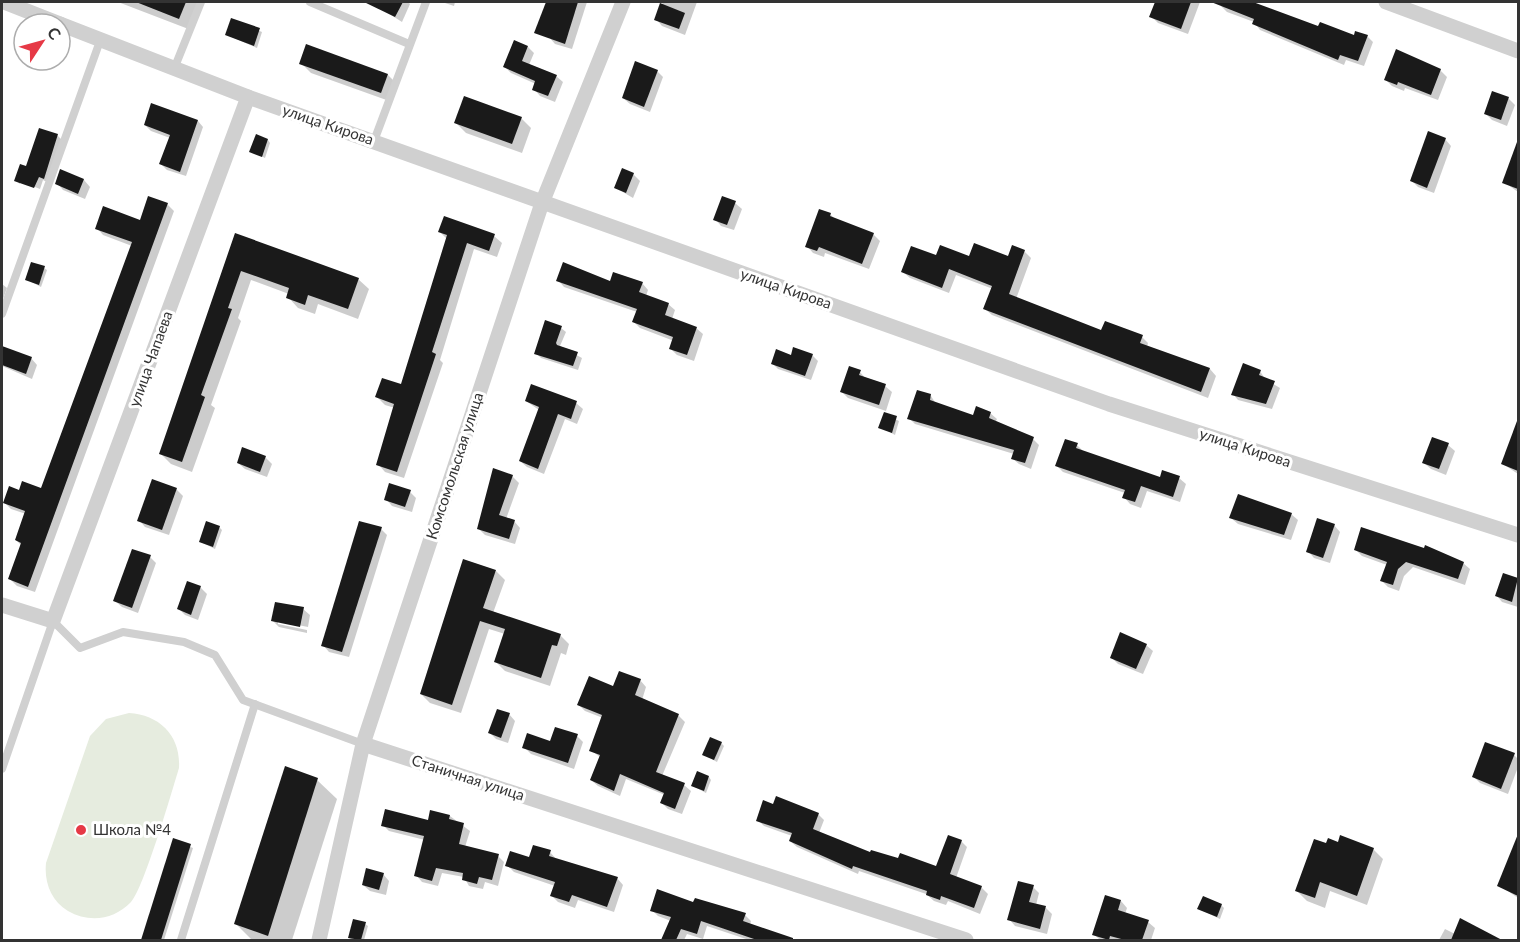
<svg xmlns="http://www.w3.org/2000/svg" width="1520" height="942" font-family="Lato,sans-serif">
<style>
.pitch{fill:#e6ecdf}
.shadow{fill:#0003}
.building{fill:#1a1a1a}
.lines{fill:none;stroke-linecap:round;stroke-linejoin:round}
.lane{stroke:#d0d0d0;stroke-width:8}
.street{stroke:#d0d0d0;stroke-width:15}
.poi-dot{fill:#e63946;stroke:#fff;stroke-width:2}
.labels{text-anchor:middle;stroke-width:6;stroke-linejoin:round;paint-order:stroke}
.street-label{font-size:15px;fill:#333;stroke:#fff}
.poi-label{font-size:15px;fill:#333;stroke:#fff;text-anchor:start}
</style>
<rect width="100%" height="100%" fill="#fff"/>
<!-- pitch -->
<path class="pitch" d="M 129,713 C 160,715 181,736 179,768 C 172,791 144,888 131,902 C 114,920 89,923 68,911 C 51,901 44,882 46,863 L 90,736 L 106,719 Z"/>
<!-- shadow -->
<g class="shadow">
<path d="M 118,2 L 203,2 L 191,30 Z"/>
<path d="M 383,2 L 408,2 L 410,4 L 402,22 L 380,8 Z"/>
<path d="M 442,2 L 455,2 L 454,6 Z"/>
<path d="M 556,2 L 587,2 L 572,49 L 555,44 L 549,37 Z"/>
<path d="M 663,2 L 697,2 L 685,35 L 662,26 L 656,19 Z"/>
<path d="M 1157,2 L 1200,2 L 1188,34 L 1158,23 L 1151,16 Z"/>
<path d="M 1223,2 L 1249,2 L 1319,28 L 1355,37 L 1367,36 L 1373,42 L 1364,66 L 1346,60 L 1344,65 L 1260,30 L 1254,22 L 1227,12 L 1221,6 Z"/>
<path d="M 232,20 L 262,32 L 257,48 L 227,35 Z"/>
<path d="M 307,46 L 388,75 L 398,85 L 392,102 L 311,73 L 301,63 Z"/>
<path d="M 528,47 L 534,53 L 529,65 L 556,76 L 563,82 L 555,102 L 540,96 L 534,89 L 536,84 L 511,73 L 505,67 Z"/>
<path d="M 1440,70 L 1447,77 L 1438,100 L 1405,88 L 1404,91 L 1392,86 L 1386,80 Z"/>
<path d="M 657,71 L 663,77 L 650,112 L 630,104 L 623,98 Z"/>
<path d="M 1508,98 L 1515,105 L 1507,126 L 1492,120 L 1486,114 Z"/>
<path d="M 521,118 L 531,128 L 522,153 L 466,133 L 456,123 Z"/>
<path d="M 198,121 L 203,127 L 186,176 L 167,170 L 161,164 L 170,138 L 151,131 L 145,125 Z"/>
<path d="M 57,135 L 62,140 L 49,183 L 43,180 L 40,189 L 20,181 L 20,184 L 16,181 Z"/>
<path d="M 1445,139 L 1451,146 L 1434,193 L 1418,187 L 1412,181 Z"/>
<path d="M 268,140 L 270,143 L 265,158 L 251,151 Z"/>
<path d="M 1513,158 L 1518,160 L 1518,192 L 1504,182 Z"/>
<path d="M 61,171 L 84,180 L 90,187 L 85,199 L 63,190 L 57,183 Z"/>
<path d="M 633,174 L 640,181 L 633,198 L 616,188 Z"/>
<path d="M 735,203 L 742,209 L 734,230 L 721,226 L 715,219 Z"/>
<path d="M 167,204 L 174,211 L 35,592 L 17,586 L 10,579 L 22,546 L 16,540 L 26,514 L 11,509 L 4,502 L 20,491 L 42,490 L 132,246 L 103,235 L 97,228 L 141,222 Z"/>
<path d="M 830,214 L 837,221 L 873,234 L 880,241 L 869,269 L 825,253 L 824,257 L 813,253 L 807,246 Z"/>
<path d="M 440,232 L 494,236 L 502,243 L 497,257 L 474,249 L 440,360 L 443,363 L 404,478 L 385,472 L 378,464 L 395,408 L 385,405 L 377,397 L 402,386 L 447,239 Z"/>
<path d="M 236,235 L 358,279 L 369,289 L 358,319 L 318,304 L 315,314 L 298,308 L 288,297 L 289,294 L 251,280 L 238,318 L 241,321 L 211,405 L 215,408 L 192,472 L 171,464 L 161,454 Z"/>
<path d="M 1024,251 L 1031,258 L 1016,299 L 1102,332 L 1142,337 L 1148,343 L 1147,347 L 1210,369 L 1216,376 L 1208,398 L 992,315 L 985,309 L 993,289 L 956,275 L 949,293 L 910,278 L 903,272 L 937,257 L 1009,258 Z"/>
<path d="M 44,268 L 47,270 L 41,287 L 26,279 Z"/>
<path d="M 558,280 L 642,283 L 648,290 L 646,296 L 668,304 L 675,310 L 672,319 L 696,328 L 703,334 L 694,361 L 677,355 L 671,349 L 674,341 L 640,328 L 634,322 L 637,312 L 564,287 Z"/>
<path d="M 2,284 L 7,288 L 2,302 Z"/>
<path d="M 561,328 L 566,332 L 560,346 L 582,358 L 578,370 L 541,358 L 536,353 Z"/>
<path d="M 4,348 L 31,358 L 37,365 L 32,379 L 2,366 Z"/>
<path d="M 812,355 L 818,361 L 811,380 L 778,369 L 772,363 L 792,356 Z"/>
<path d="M 1244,365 L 1260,371 L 1265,379 L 1280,388 L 1272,409 L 1238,400 L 1233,394 Z"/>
<path d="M 860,372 L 866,379 L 885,386 L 892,392 L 885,414 L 899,421 L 895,435 L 880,427 L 886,411 L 848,398 L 841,391 Z"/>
<path d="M 931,396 L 936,404 L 974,417 L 990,413 L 997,419 L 995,423 L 1033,439 L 1039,445 L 1031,469 L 1019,464 L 1012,458 L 1014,454 L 915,424 L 909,418 Z"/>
<path d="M 526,401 L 576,403 L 583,409 L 577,424 L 565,419 L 544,474 L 527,467 L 520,461 L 539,410 Z"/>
<path d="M 1511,440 L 1518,443 L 1518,474 L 1503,464 Z"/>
<path d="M 1077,445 L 1083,451 L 1161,479 L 1179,478 L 1186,484 L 1180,502 L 1147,491 L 1141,508 L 1130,504 L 1124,497 L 1125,493 L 1063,472 L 1057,466 Z"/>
<path d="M 1448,445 L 1455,451 L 1446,475 L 1431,469 L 1424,463 Z"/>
<path d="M 265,457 L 272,464 L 267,477 L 245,469 L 238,463 Z"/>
<path d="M 512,476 L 519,483 L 506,519 L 514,521 L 520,528 L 515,544 L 485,535 L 479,529 Z"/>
<path d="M 176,489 L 183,496 L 169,535 L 145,527 L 139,520 Z"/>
<path d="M 410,492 L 416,498 L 412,512 L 392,506 L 386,499 Z"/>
<path d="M 1291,514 L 1298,520 L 1291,540 L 1238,524 L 1231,518 Z"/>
<path d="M 1334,525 L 1340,532 L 1330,563 L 1314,558 L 1308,551 Z"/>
<path d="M 219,527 L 222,530 L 215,549 L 201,542 Z"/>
<path d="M 381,529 L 387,535 L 349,657 L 329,652 L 323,645 Z"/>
<path d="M 1355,549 L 1463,563 L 1470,569 L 1465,585 L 1413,567 L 1404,576 L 1399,591 L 1388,587 L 1382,581 L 1387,565 L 1362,556 Z"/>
<path d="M 150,557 L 156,563 L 138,613 L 122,607 L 115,601 Z"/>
<path d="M 496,571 L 505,580 L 493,613 L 560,635 L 569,644 L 566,655 L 561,653 L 550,686 L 505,671 L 496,662 L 505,634 L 489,629 L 461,713 L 430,703 L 421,694 Z"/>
<path d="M 1504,575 L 1518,580 L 1518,607 L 1502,602 L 1497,596 Z"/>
<path d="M 200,587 L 207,594 L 198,620 L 185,615 L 179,609 Z"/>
<path d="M 303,609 L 310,615 L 308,627 L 278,621 L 278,624 L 307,630 L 307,633 L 279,627 L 273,621 Z"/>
<path d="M 1146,645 L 1153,651 L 1143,674 L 1118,664 L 1111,657 Z"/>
<path d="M 640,680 L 646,687 L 642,700 L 679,716 L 685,722 L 662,776 L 684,785 L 691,791 L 682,814 L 668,809 L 662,803 L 665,795 L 626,779 L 620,796 L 598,786 L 591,780 L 601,758 L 591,750 L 603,718 L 585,711 L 579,705 L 614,688 Z"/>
<path d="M 509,714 L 515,721 L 508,743 L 496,739 L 490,733 Z"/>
<path d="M 577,736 L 583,742 L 574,769 L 531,754 L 524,747 Z"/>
<path d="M 721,743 L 724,746 L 717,762 L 704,755 Z"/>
<path d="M 1514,755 L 1518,759 L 1518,767 L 1508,794 L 1480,783 L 1474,777 Z"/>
<path d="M 709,777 L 711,780 L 706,793 L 693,786 Z"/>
<path d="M 317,780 L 337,799 L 292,940 L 252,940 L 236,924 Z"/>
<path d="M 432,812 L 450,816 L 470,831 L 465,847 L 498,856 L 504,862 L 498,886 L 485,882 L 483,889 L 469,886 L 464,877 L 442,873 L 438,886 L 422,882 L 416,875 L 425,840 L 389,831 L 383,825 L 429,822 Z"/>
<path d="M 818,814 L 824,820 L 819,833 L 871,854 L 937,868 L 961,841 L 967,847 L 956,878 L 981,887 L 988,894 L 980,914 L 948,901 L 946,905 L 934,901 L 926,894 L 859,871 L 858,874 L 797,847 L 790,841 L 792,836 L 764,826 L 758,820 Z"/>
<path d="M 1517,838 L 1518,839 L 1518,898 L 1499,885 Z"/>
<path d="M 174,840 L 193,848 L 164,940 L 142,940 Z"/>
<path d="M 1327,845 L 1373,849 L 1383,859 L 1367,905 L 1330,891 L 1325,908 L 1307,901 L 1297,891 Z"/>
<path d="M 550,852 L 556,859 L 617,878 L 623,885 L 614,912 L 578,900 L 575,908 L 558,902 L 552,896 L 555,886 L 514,872 L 507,865 Z"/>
<path d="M 383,874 L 389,881 L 386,895 L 370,891 L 363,885 Z"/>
<path d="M 1033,887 L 1039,893 L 1036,905 L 1046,908 L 1052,914 L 1047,934 L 1015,926 L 1009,919 Z"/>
<path d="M 1121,901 L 1127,908 L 1125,914 L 1148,922 L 1155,928 L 1151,940 L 1100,940 L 1094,934 Z"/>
<path d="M 694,904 L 745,915 L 751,921 L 750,925 L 778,938 L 778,940 L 749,940 L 707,926 L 703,939 L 687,934 L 684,940 L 663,940 L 671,921 L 658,916 L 652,910 Z"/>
<path d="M 1221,905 L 1224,908 L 1220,919 L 1199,909 Z"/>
<path d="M 365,924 L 368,926 L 364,940 L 352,940 L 350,938 Z"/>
<path d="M 1445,929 L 1457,935 L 1462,940 L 1439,940 Z"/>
</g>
<!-- building -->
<g class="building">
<path d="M 136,2 L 186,2 L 179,19 Z"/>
<path d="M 364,2 L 403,2 L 395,17 Z"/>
<path d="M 546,2 L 578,2 L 565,44 L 534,33 Z"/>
<path d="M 1155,2 L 1191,2 L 1181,29 L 1149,17 Z"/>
<path d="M 1211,2 L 1253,2 L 1318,26 L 1320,22 L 1354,35 L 1355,31 L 1368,35 L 1358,61 L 1340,55 L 1338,60 L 1252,24 L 1254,19 Z"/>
<path d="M 660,3 L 685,13 L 679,29 L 654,20 Z"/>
<path d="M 231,18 L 260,28 L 254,46 L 225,35 Z"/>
<path d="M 514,40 L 528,46 L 522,61 L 557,75 L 548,96 L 532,90 L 535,81 L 503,67 Z"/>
<path d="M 306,44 L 388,74 L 381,93 L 299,64 Z"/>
<path d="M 1396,49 L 1441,69 L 1431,95 L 1398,82 L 1397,85 L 1384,80 Z"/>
<path d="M 635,61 L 658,70 L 644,107 L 622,98 Z"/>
<path d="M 1492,91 L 1509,97 L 1501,120 L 1484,114 Z"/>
<path d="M 464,96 L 522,117 L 512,144 L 454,123 Z"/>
<path d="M 151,103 L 198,120 L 180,172 L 159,164 L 170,135 L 144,125 Z"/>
<path d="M 39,128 L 58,134 L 44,179 L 39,177 L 34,188 L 14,181 L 20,164 L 26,166 Z"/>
<path d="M 1428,131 L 1446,138 L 1427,188 L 1410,181 Z"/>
<path d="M 256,134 L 268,139 L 262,157 L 249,152 Z"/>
<path d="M 1517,142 L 1518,142 L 1518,189 L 1502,183 Z"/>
<path d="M 622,168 L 634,173 L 626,193 L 614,188 Z"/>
<path d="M 60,169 L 84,179 L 78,194 L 55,184 Z"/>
<path d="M 148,196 L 168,203 L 28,587 L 8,579 L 21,543 L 15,540 L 25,511 L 3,503 L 9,486 L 19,490 L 22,481 L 41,488 L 132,242 L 95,229 L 103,206 L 140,220 Z"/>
<path d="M 722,196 L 736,201 L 727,225 L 713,220 Z"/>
<path d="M 819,209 L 831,213 L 830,216 L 874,233 L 862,264 L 819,247 L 817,251 L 805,247 Z"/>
<path d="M 444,216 L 495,234 L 489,251 L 467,243 L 432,352 L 436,354 L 397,472 L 376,465 L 394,404 L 375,397 L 382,378 L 401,384 L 447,235 L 438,232 Z"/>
<path d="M 235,233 L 359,278 L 348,309 L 308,295 L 305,305 L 286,298 L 289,288 L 241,271 L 228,308 L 232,309 L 201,395 L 205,397 L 182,462 L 159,454 Z"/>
<path d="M 974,243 L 1008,256 L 1012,245 L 1025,250 L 1009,294 L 1101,330 L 1105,321 L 1143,335 L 1140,343 L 1210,368 L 1201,392 L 983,309 L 992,286 L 949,269 L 942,288 L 901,272 L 911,246 L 936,255 L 940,245 L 969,256 Z"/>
<path d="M 31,262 L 45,266 L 39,285 L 25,280 Z"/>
<path d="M 563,262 L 610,281 L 613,272 L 643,282 L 639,292 L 669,303 L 665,315 L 697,327 L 687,355 L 669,349 L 673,337 L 632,322 L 637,309 L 556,281 Z"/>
<path d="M 545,320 L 562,326 L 556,343 L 557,345 L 578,352 L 573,366 L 534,354 Z"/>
<path d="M 2,346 L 32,357 L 26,374 L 2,365 Z"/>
<path d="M 793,347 L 813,354 L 805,376 L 771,364 L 776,349 L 791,355 Z"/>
<path d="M 1243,363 L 1261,370 L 1259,375 L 1275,381 L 1266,404 L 1231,395 Z"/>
<path d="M 849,366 L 861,370 L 859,375 L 886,384 L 879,405 L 840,392 Z"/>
<path d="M 531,384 L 577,401 L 571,419 L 558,414 L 538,469 L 519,461 L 539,407 L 525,401 Z"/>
<path d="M 917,390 L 931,394 L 930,400 L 973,415 L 976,406 L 991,412 L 989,418 L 1034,437 L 1025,463 L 1011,459 L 1014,450 L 907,419 Z"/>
<path d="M 884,412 L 897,416 L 892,433 L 878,428 Z"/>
<path d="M 1517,421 L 1518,421 L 1518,471 L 1501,464 Z"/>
<path d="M 1432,437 L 1449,443 L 1439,469 L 1422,463 Z"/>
<path d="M 1065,439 L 1078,443 L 1076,448 L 1160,477 L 1162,470 L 1180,476 L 1173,497 L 1141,486 L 1135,502 L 1122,498 L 1125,490 L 1055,466 Z"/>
<path d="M 242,447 L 266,456 L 260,472 L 237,463 Z"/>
<path d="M 493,468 L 513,475 L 499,515 L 515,520 L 509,539 L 477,529 Z"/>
<path d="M 152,479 L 177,488 L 162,530 L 137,521 Z"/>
<path d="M 389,483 L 411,490 L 405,507 L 384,500 Z"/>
<path d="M 1238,494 L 1292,513 L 1284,535 L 1229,518 Z"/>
<path d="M 1317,518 L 1335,524 L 1323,558 L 1306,552 Z"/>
<path d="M 206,521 L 220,526 L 213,547 L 199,542 Z"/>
<path d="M 359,521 L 382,527 L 342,652 L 321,646 Z"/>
<path d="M 1361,527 L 1424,548 L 1425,545 L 1464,562 L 1458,579 L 1406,562 L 1398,569 L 1393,585 L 1380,581 L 1387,562 L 1354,550 Z"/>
<path d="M 132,549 L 151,555 L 132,608 L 113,601 Z"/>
<path d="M 463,559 L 496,570 L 483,608 L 561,634 L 557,646 L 552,645 L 541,678 L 494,662 L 505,629 L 480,621 L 452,705 L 420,694 Z"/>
<path d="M 1503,573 L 1518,578 L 1512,602 L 1495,596 Z"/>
<path d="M 187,581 L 201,586 L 191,615 L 177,609 Z"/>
<path d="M 275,602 L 304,607 L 300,627 L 271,621 Z"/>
<path d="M 1120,632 L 1147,644 L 1136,669 L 1110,658 Z"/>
<path d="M 619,671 L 641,679 L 635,695 L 679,714 L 656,772 L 685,783 L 675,809 L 660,803 L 664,793 L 620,774 L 614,791 L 590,780 L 600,755 L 589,751 L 602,715 L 577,705 L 589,676 L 613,686 Z"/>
<path d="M 497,709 L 510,713 L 501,738 L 488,733 Z"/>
<path d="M 555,727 L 578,734 L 568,763 L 522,748 L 527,733 L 550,741 Z"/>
<path d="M 710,737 L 722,742 L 714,760 L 702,755 Z"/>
<path d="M 1485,742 L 1515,753 L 1501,789 L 1472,777 Z"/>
<path d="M 285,766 L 318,778 L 268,936 L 234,924 Z"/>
<path d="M 697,771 L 709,776 L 704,791 L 691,786 Z"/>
<path d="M 776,796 L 819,813 L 813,829 L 870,852 L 871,850 L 898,858 L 900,853 L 936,866 L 948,835 L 962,840 L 950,874 L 982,886 L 974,908 L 941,896 L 940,900 L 926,895 L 927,891 L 853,866 L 852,869 L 789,841 L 792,833 L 756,821 L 763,800 L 773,804 Z"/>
<path d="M 385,809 L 428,820 L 430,810 L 450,815 L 449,819 L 464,823 L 459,844 L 499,854 L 492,880 L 479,877 L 477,884 L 462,880 L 463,873 L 436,868 L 432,881 L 414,876 L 424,836 L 381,826 Z"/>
<path d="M 1518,834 L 1518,896 L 1497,886 Z"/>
<path d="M 1340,835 L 1374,848 L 1357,896 L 1320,882 L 1315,898 L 1295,891 L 1314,839 L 1326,843 L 1328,838 L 1338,842 Z"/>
<path d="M 173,838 L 191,844 L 161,940 L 141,940 Z"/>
<path d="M 533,845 L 551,850 L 549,856 L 618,877 L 607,907 L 572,895 L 569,902 L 550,896 L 555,882 L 505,866 L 510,851 L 529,857 Z"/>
<path d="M 366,868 L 384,873 L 379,890 L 362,885 Z"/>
<path d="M 1018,881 L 1034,885 L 1029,902 L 1046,906 L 1040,929 L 1007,920 Z"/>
<path d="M 657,889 L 693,902 L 695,898 L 746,913 L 743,921 L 793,938 L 793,940 L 757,940 L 701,921 L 697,934 L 681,929 L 676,940 L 661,940 L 671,917 L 650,911 Z"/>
<path d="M 1105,895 L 1121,900 L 1118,910 L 1149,920 L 1142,940 L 1125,940 L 1110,936 L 1109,940 L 1092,935 Z"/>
<path d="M 1203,896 L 1222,904 L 1217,917 L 1197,909 Z"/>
<path d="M 1460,918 L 1502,940 L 1451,940 Z"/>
<path d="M 353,919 L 366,922 L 361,940 L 348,938 Z"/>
</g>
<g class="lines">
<!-- lane -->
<g class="lane">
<path d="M 310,2 L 409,44"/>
<path d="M 174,69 L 201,2"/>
<path d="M 374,141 L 426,2"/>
<path d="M 2,314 L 100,41"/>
<path d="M 2,769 L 53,621 L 80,648 L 123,632 L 184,642 L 215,655 L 243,700 L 363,744"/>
<path d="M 181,940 L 255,704"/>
</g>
<!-- street -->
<g class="street">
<path d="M 4,2 L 60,24"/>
<path d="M 1386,2 L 1518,51"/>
<path d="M 60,24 L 248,97 L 1109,404 L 1518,535"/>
<path d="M 2,605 L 53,621 L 248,97"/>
<path d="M 363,744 L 966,940"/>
<path d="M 319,940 L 363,744 L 542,203 L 623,2"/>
</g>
</g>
<!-- markers -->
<circle class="poi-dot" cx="81" cy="830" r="6"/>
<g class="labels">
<!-- street labels -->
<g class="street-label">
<text transform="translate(328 125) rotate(19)" y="5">улица Кирова</text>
<text transform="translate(786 289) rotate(19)" y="5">улица Кирова</text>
<text transform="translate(151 359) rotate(-70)" y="5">улица Чапаева</text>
<text transform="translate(1245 448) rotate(18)" y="5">улица Кирова</text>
<text transform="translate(455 466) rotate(-72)" y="5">Комсомольская улица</text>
<text transform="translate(468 778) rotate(18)" y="5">Станичная улица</text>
</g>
<!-- poi labels -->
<g class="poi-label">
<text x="93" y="835">Школа №4</text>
</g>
</g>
<!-- border -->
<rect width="1520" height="942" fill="none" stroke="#333333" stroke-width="6"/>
<!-- north arrow -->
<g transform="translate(42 42) rotate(54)"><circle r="28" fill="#ffffff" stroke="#adadad" stroke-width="1.5"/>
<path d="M0-4.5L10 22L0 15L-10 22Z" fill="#e63946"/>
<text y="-9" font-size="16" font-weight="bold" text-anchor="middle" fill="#333333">С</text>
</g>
</svg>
